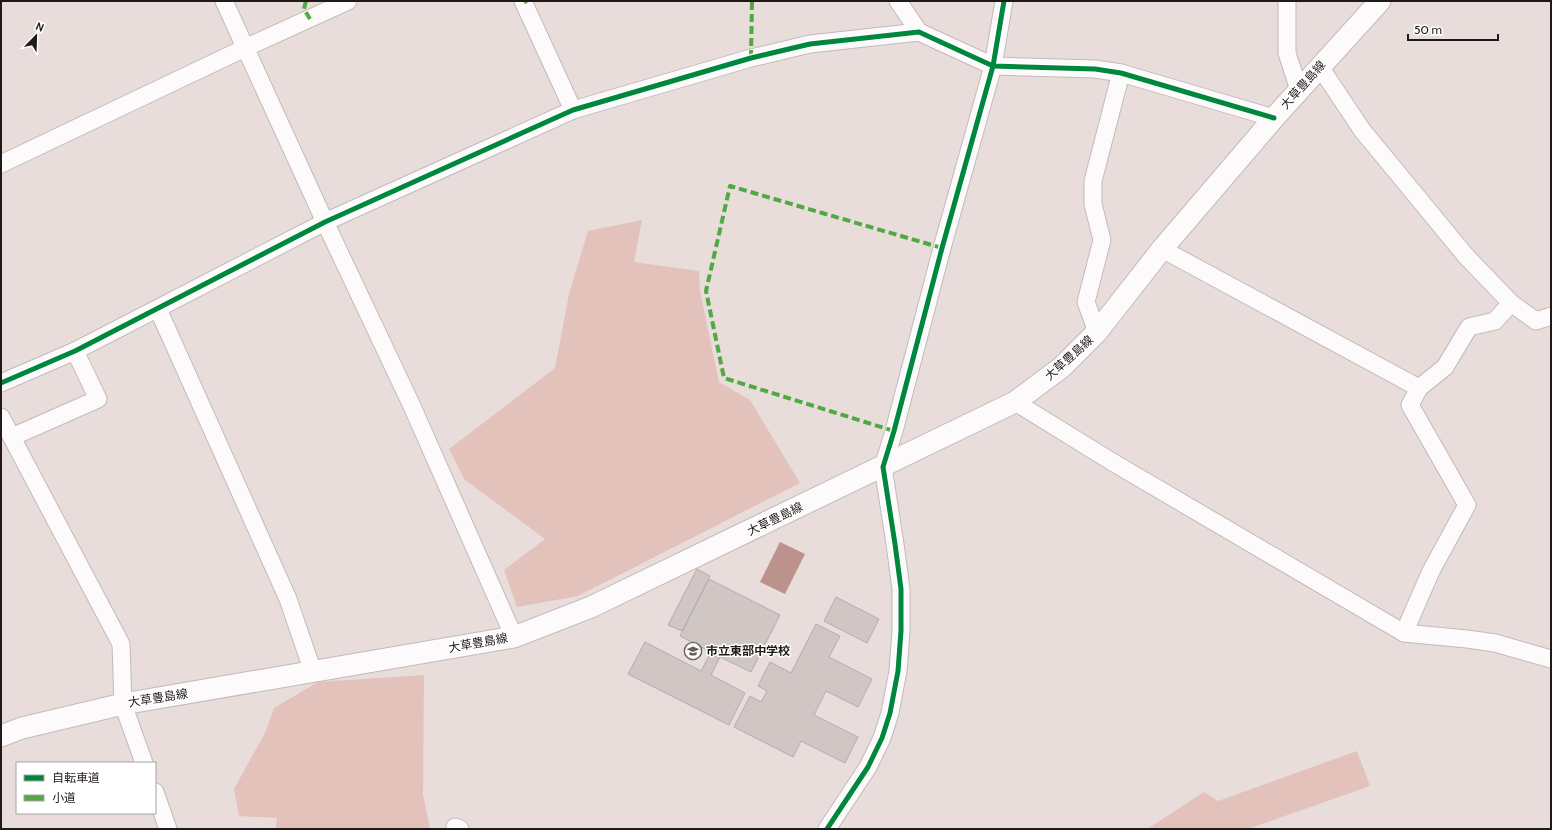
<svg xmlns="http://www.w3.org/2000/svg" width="1552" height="830" font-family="Cabin,'Noto Sans JP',sans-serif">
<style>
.green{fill:#e3c2bc}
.water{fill:#bb928c}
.building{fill:#d0c7c5;stroke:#b5acab}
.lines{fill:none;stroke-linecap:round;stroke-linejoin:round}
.minor-casing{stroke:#c3bab9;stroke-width:19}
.major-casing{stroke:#c3bab9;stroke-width:23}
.minor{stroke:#fcfafa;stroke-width:17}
.major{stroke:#fcfafa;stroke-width:21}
.quiet{stroke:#52a942;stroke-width:4;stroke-dasharray:8 4;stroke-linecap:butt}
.cycleway-casing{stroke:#fff;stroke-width:8}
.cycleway{stroke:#00873e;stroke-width:5}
.labels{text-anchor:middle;stroke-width:3;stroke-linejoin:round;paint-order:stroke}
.street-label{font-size:12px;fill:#201918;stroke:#fff}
.poi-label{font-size:12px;font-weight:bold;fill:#201918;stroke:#fff;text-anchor:start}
</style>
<rect width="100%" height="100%" fill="#e8dddb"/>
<!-- green -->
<g class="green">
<path d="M 642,220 L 634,262 L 699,271 L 700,291 L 719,382 L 750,400 L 800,483 L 578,596 L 517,607 L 504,570 L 545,539 L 464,479 L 449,449 L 555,368 L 569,294 L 588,231 Z"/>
<path d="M 424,675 L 423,794 L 430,829 L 276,829 L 277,818 L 239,816 L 234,789 L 265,733 L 274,708 L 318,682 Z"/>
<path d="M 1357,751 L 1370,786 L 1248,829 L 1147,829 L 1204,792 L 1218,801 Z"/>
</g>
<!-- water -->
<path class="water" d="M 780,542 L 805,554 L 785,594 L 760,582 Z"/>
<!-- building -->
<g class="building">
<path d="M 697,569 L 710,576 L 682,631 L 668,625 Z"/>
<path d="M 709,579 L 780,615 L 751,672 L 720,657 L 711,675 L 745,693 L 729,725 L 628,674 L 645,642 L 701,671 L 711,652 L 680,636 Z"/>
<path d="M 836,597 L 879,619 L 867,643 L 824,621 Z"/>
<path d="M 816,624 L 840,636 L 829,657 L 872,679 L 858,707 L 826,691 L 814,715 L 858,737 L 845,763 L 801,741 L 793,757 L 734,727 L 750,696 L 761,702 L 767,691 L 758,686 L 770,662 L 791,673 Z"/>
</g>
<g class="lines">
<defs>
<g id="minor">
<path d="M 224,1 L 325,222 L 411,404 L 514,637"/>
<path d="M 523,1 L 573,110"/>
<path d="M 898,1 L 919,32"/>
<path d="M 1287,1 L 1287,53 L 1299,90"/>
<path d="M 1320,67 L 1362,130 L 1465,255 L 1511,303 L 1536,321 L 1551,316"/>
<path d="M 1,164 L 245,48 L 348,1"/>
<path d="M 1162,249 L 1419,388"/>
<path d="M 158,309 L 288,599 L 313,672"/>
<path d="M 1097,332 L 1086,302 L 1102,240 L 1093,204 L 1093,181 L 1121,73"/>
<path d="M 1,383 L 75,351 L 325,222 L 573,110 L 751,58 L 810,44 L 919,32 L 993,66 L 1095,69 L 1121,73 L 1274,118"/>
<path d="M 1015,402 L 1114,463 L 1404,633 L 1467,639 L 1495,643 L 1551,659"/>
<path d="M 1,417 L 121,644 L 123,704 L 144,763"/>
<path d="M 12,437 L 98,399 L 75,351"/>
<path d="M 1404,633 L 1431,571 L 1467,505 L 1410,405 L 1419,388 L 1445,367 L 1469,327 L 1495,321 L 1511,303"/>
<path d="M 155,792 L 168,829"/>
<path d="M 455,827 L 460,829"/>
<path d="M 827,829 L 868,767 L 882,738 L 890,713 L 898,671 L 901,631 L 901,589 L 895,544 L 883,467 L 894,431 L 942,248 L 993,66 L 1004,1"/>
</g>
<path id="major" d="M 1,736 L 22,728 L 123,704 L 514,637 L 591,607 L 1015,402 L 1062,367 L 1097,332 L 1162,249 L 1274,118 L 1380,1"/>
</defs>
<!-- minor casing -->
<use href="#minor" class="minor-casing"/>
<!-- major casing -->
<use href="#major" class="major-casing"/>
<!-- minor -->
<use href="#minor" class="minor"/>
<!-- major -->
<use href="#major" class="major"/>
<!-- quiet -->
<g class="quiet">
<path d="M 306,1 L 304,9 L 310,19"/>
<path d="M 524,2 L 527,1"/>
<path d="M 751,58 L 752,1"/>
<path d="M 894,431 L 724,378 L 706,291 L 730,186 L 942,248"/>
</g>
<defs>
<g id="cycleway">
<path d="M 1,383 L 75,351 L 325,222 L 573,110 L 751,58 L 810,44 L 919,32 L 993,66 L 1095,69 L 1121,73 L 1274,118"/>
<path d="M 827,829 L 868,767 L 882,738 L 890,713 L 898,671 L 901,631 L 901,589 L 895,544 L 883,467 L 894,431 L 942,248 L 993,66 L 1004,1"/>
</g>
</defs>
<!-- cycleway casing -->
<use href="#cycleway" class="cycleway-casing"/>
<!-- cycleway -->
<use href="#cycleway" class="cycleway"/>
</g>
<!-- icons -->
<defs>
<symbol id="school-ring" viewBox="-11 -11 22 22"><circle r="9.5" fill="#fff" stroke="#665e5c" stroke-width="1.5"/><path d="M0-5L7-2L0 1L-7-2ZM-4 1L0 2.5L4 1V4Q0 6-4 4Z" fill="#665e5c"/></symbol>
</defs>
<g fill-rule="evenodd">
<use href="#school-ring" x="683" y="641" width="20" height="20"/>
</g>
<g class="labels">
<!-- street labels -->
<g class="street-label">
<text transform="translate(1303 85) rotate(-48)" y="4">大草豊島線</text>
<text transform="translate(1069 358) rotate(-42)" y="4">大草豊島線</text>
<text transform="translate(775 519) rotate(-26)" y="4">大草豊島線</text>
<text transform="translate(478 643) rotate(-10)" y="4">大草豊島線</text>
<text transform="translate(158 698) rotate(-9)" y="4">大草豊島線</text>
</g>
<!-- poi labels -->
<g class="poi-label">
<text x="706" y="655">市立東部中学校</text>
</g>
</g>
<!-- border -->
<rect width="1552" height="830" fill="none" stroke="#201918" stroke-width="4"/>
<!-- legend -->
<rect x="16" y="762" width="140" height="52" fill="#ffffff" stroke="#a6a3a3"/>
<rect x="24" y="775" width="20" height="6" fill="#00873e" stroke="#a6a3a3"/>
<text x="52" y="782" font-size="12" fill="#201918">自転車道</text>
<rect x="24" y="795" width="20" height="6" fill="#52a942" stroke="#a6a3a3"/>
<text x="52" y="802" font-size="12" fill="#201918">小道</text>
<!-- north arrow -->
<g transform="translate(36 36) rotate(23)" stroke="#ffffff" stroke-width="3" paint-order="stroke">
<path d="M0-3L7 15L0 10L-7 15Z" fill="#201918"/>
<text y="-6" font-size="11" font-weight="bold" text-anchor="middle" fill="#201918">N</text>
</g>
<!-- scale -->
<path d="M1408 34v6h90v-6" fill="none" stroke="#201918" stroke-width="2"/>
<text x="1414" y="34" font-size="12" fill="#201918" stroke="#ffffff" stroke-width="3" paint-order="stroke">50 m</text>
</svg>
